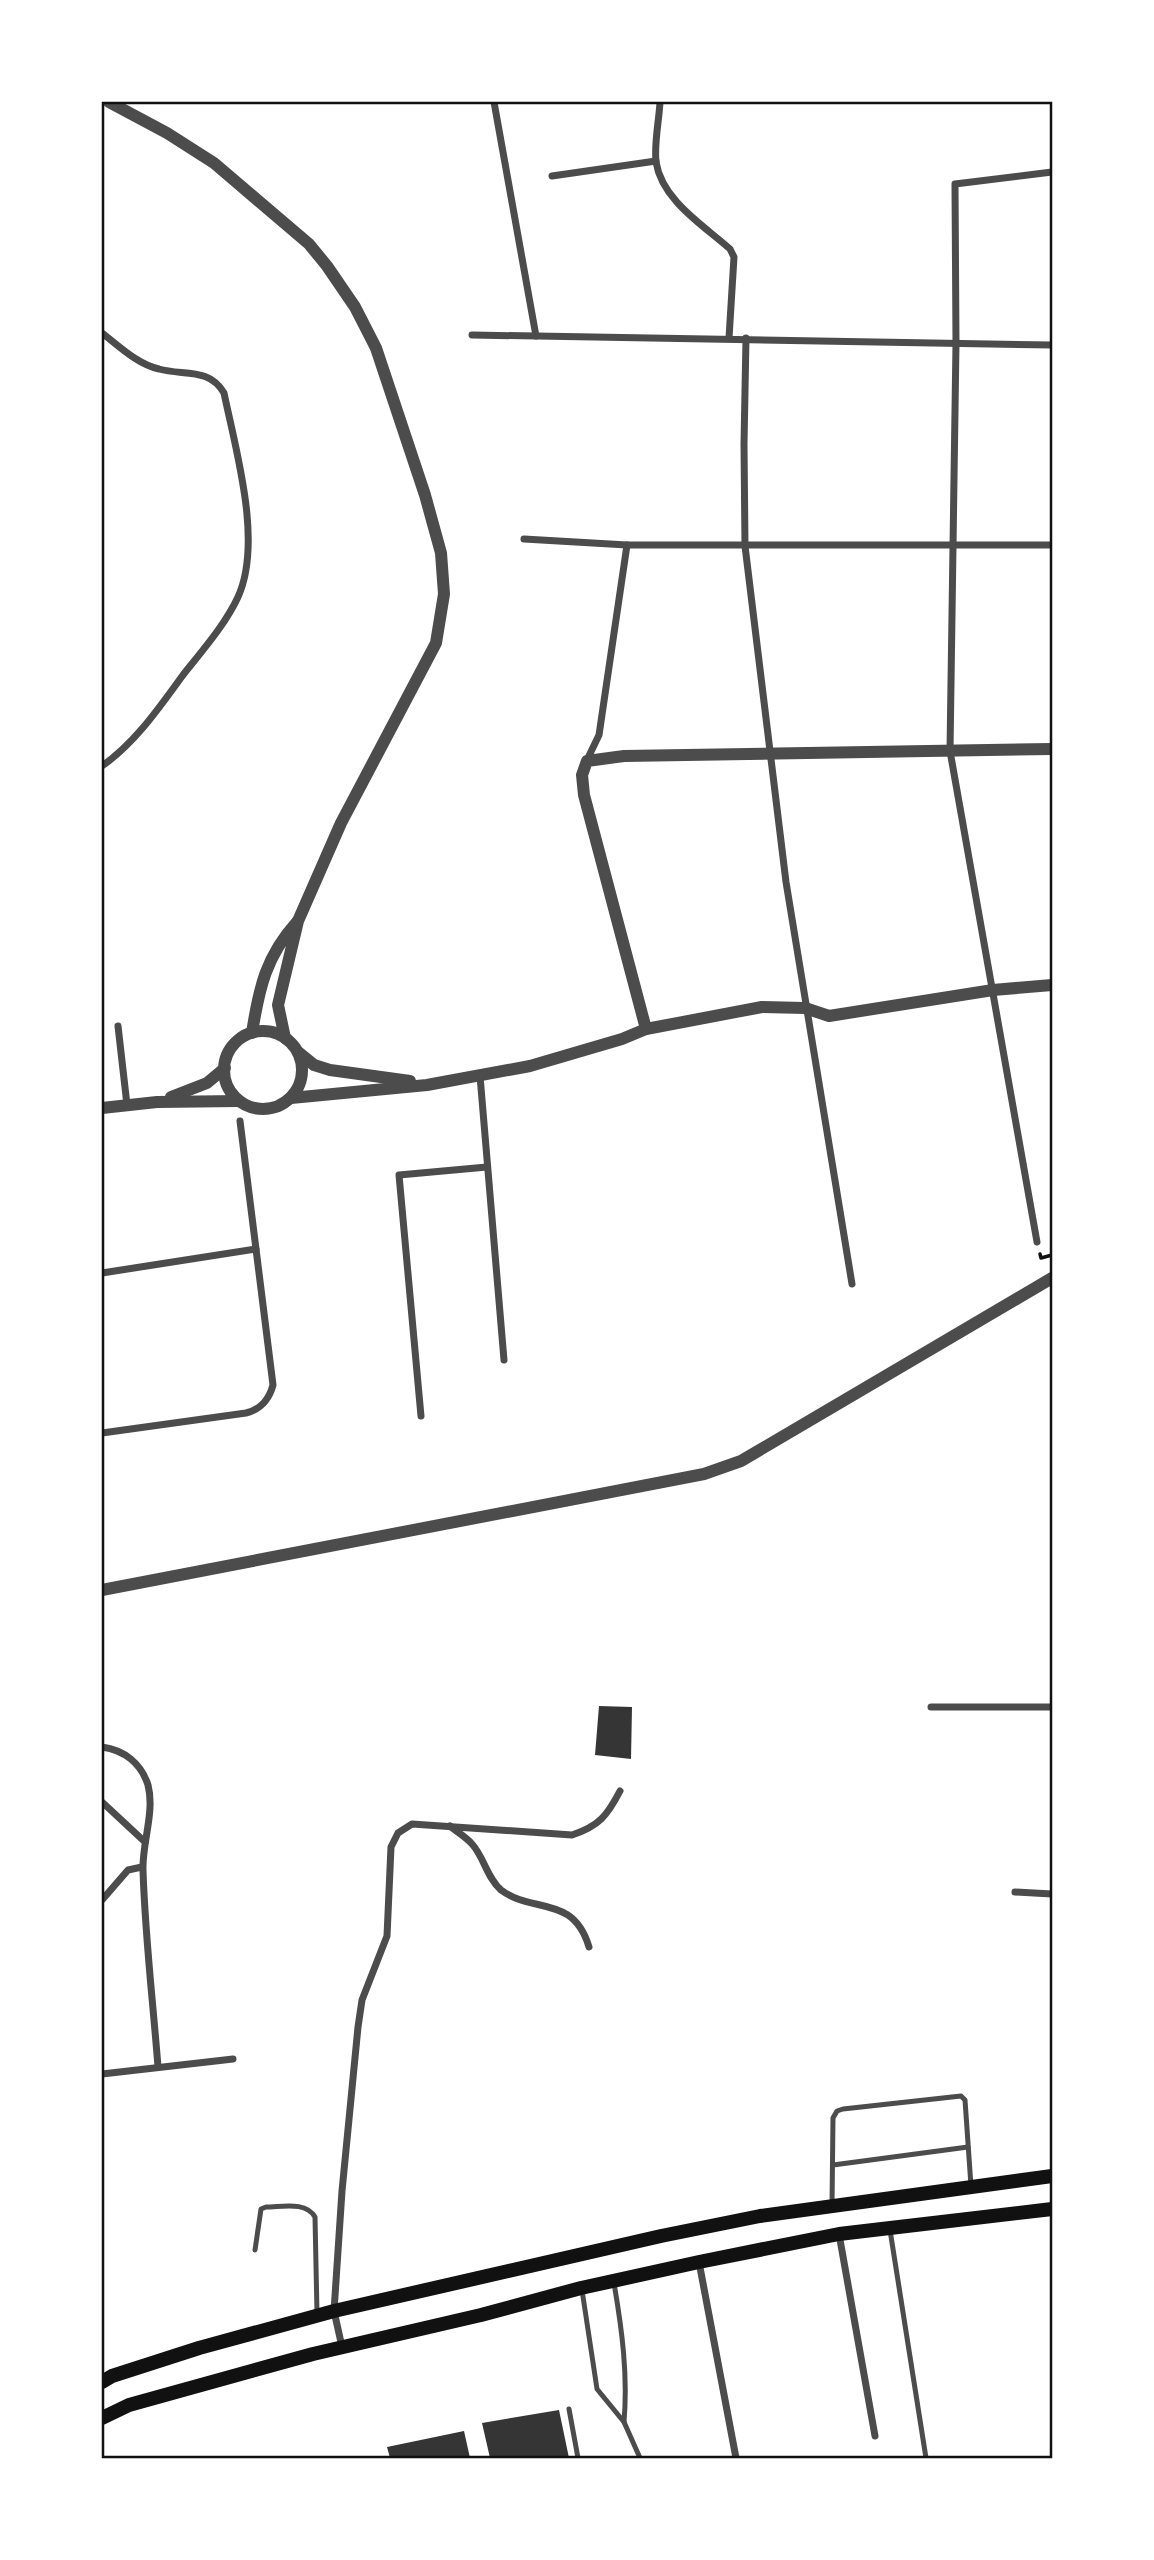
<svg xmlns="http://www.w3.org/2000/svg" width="1154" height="2560" font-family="'Varela Round',sans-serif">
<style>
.building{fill:#353535}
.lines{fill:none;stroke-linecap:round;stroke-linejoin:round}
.path{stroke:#111;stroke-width:3.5}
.service{stroke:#4c4c4c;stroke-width:5}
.minor{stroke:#4c4c4c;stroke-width:7}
.tertiary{stroke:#4c4c4c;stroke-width:12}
.secondary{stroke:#111;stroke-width:14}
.neatline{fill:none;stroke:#111;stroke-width:2.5}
</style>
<rect width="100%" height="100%" fill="#fff"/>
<!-- building -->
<g class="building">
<path d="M 599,1706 L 632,1707 L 631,1759 L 595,1755 Z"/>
<path d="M 559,2410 L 569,2458 L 490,2458 L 482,2423 Z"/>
<path d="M 464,2431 L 470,2458 L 390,2458 L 387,2447 Z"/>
</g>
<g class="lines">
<!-- path -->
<path class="path" d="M 1040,1254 L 1041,1258 L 1052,1255"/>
<!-- service -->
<g class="service">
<path d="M 833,2165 L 968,2147"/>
<path d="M 832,2205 L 833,2118 L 837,2111 L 843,2109 L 961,2096 L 965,2100 L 971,2186"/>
<path d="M 890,2230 L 926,2458"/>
<path d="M 255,2250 L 261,2209 L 266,2207 C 282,2207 306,2201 315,2217 L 317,2313"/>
<path d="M 614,2283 C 622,2330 628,2374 624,2422"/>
<path d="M 582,2290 L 597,2389 L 624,2422 L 640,2458"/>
<path d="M 569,2409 L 578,2458"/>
</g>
<!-- minor -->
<g class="minor">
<path d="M 494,102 L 536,336"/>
<path d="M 660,102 C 659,121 654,143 656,162 C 662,200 703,225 730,249 L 734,257 L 729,338"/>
<path d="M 552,176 L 656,161"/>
<path d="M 102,333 C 119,346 137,364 159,369 C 183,376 209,367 224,393 C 236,451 263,542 238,597 C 225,625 202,651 183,675 C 159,708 135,743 102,766"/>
<path d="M 472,335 L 1052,345"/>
<path d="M 746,338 L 744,444 L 745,546 L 786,882 L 852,1284"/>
<path d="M 524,539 L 627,545 L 1052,545"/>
<path d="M 587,760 L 599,735 L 627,545"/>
<path d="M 118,1026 L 127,1105"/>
<path d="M 480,1076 L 504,1360"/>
<path d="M 1037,1242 L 950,751 L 956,343 L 955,184 L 1052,172"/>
<path d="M 102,1273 L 256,1249"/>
<path d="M 421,1416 L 399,1175 L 487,1167"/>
<path d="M 102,1433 L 246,1413 C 261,1409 269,1400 273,1385 L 240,1121"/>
<path d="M 931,1707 L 1052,1707"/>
<path d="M 102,1747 C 124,1750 141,1763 148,1785 C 155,1812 142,1843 143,1870 C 145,1936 153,2002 158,2067"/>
<path d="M 102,1802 L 145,1842"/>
<path d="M 450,1826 C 457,1832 466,1837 472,1844 C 484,1857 487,1878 501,1890 C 533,1914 573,1894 589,1947"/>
<path d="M 1015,1892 L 1052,1894"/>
<path d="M 102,1900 L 128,1870 L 142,1867"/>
<path d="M 102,2074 L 233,2059"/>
<path d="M 839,2234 L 875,2436"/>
<path d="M 699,2262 L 736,2458"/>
<path d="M 342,2347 L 334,2311 L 342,2191 L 358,2027 L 362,2000 L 387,1936 L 391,1847 L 398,1833 L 412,1824 L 572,1835 C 599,1826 607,1816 620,1791"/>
</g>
<!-- tertiary -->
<g class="tertiary">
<path d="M 109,102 L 167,133 L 214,163 L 309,244 L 327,266 L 355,307 L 376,348 L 425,495 L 441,553 L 444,594 L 436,643 L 341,823 L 298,921 L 278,1005 L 285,1038"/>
<path d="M 646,1029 L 584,795 L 582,775 L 587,761 L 624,756 L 1052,749"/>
<circle cx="263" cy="1070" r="39"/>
<path d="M 252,1033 C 259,988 266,956 297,922"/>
<path d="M 298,1052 L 314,1065 L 330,1070 L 410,1081"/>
<path d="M 171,1097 L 207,1083 L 225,1068"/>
<path d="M 291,1098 L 427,1085 L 530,1066 L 622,1039 L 646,1029 L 762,1007 L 805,1008 L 829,1016 L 993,990 L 1052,985"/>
<path d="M 102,1108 L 157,1102 L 239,1101"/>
<path d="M 102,1590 L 704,1474 L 741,1461 L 1052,1278"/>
</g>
<!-- secondary -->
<g class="secondary">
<path d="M 102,2382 L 112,2376 L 199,2348 L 334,2311 L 661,2236 L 760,2216 L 1052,2176"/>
<path d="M 102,2418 L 129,2405 L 313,2354 L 481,2315 L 581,2288 L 699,2262 L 839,2234 L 1052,2209"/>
</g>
</g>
<!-- border -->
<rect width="1154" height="2560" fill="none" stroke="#ffffff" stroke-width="206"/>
<rect x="103" y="103" width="948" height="2354" class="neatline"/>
</svg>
